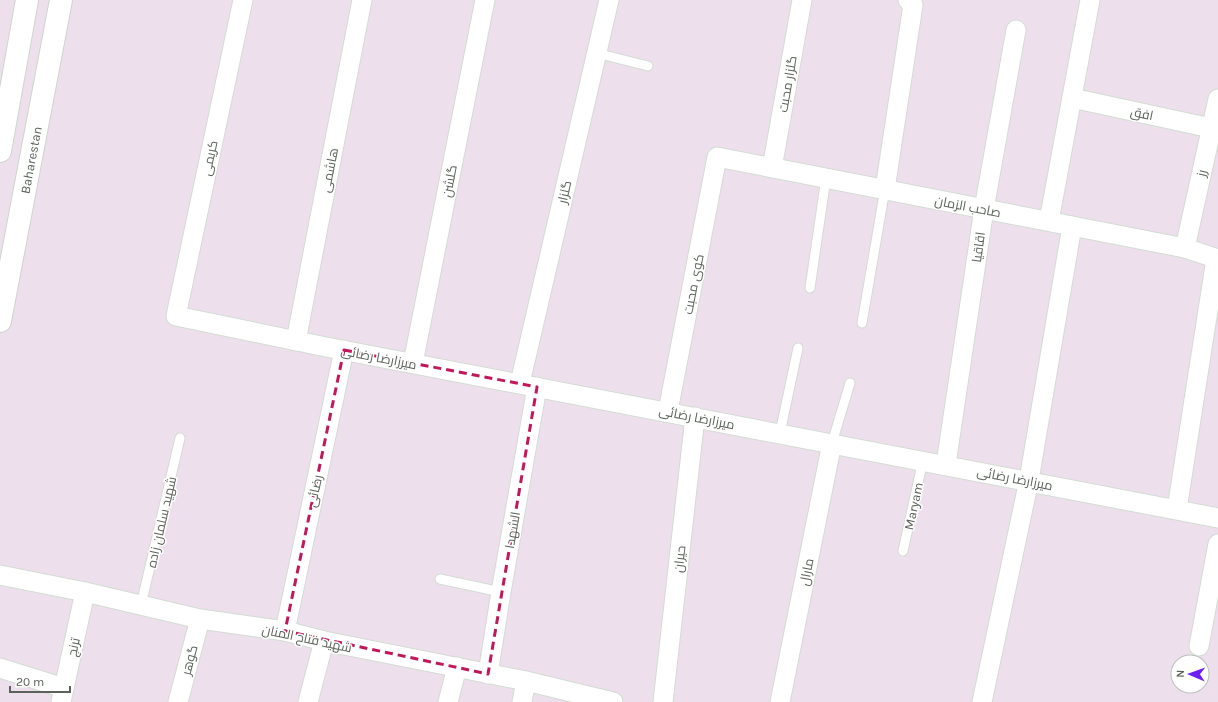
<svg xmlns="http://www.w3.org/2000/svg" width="1218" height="702" font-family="Karla,Cairo,sans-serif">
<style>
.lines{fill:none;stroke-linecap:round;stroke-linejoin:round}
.service-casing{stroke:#d3dbd3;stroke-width:11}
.minor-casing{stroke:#d3dbd3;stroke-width:21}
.secondary-casing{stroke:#ccd5cb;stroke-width:24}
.service{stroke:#fff;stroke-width:9}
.minor{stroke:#fff;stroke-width:19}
.secondary{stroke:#fff;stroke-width:22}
.marked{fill:none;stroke:#c2185b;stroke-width:3;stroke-dasharray:8 5;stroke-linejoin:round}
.labels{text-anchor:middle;stroke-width:3;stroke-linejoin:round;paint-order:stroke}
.street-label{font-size:13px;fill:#5a6259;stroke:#fff}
</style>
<rect width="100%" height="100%" fill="#ede0ec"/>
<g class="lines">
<defs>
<g id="service">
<path d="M 596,53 L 648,66"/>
<path d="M 810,288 L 826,178"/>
<path d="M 862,323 L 885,189"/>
<path d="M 780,433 L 798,348"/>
<path d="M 832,443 L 850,383"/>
<path d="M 903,551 L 923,460"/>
<path d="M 440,579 L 501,592"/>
<path d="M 141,605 L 180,438"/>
</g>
<g id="minor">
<path d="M 243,0 L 176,316 L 326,347 L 1218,518"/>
<path d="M 1072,98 L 1211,128"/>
<path d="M 772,168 L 802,0"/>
<path d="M 885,189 L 913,5 L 908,0"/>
<path d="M 1049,221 L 1090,0"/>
<path d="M 1185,248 L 1218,99"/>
<path d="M 296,341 L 362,0"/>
<path d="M 413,363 L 485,0"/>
<path d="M 520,383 L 609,0"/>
<path d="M 668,411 L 717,157 L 1185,248 L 1218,259"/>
<path d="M 946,464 L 984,209 L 1016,30"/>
<path d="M 1177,509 L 1216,259"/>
<path d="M 0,575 L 85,592 L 200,619 L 285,631 L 324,641 L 526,681 L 613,702"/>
<path d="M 285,631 L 344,350"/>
<path d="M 1199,646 L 1218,544"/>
<path d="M 0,668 L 64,688"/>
<path d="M 488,674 L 501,592 L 537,387"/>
<path d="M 61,702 L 85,592"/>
<path d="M 178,702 L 200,619"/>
<path d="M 308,702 L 324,641"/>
<path d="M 448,702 L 457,667"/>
<path d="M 522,702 L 526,681"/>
<path d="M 663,702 L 695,417"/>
<path d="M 780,702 L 832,443"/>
<path d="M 982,702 L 1029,480 L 1072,226"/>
</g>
<g id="secondary">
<path d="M 0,151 L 27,0"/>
<path id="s1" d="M 0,321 L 61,0"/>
</g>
</defs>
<!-- service casing -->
<use href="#service" class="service-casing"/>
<!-- minor casing -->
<use href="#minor" class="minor-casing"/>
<!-- secondary casing -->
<use href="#secondary" class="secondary-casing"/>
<!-- service -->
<use href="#service" class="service"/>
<!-- minor -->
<use href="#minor" class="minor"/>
<!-- secondary -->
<use href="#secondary" class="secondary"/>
</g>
<!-- marked area -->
<path class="marked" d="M 344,350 L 537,387 L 488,674 L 285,631 Z"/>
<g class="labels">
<!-- street labels -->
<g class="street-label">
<text transform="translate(787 84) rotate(-80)" y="5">گلزار محبت</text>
<text transform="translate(1142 113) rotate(12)" y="5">افق</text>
<text transform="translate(209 158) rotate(-78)" y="5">کریمی</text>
<text dy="5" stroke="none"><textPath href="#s1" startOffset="164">Baharestan</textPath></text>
<text transform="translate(329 170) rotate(-79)" y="5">هاشمی</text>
<text transform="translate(1201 173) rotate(-77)" y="5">رز</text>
<text transform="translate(449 181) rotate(-79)" y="5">گلشن</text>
<text transform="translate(564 192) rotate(-77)" y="5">گلزار</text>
<text transform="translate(968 206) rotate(11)" y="5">صاحب الزمان</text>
<text transform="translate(978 247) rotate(-82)" y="5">اقاقیا</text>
<text transform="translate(693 284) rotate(-79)" y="5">کوی محبت</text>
<text transform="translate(379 357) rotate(11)" y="5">میرزارضا رضائی</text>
<text transform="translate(697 417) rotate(11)" y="5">میرزارضا رضائی</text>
<text transform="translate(1015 478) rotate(11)" y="5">میرزارضا رضائی</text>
<text transform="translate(314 491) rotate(-78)" y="5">رضائی</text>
<text transform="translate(913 506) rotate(-78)" y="5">Maryam</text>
<text transform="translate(161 522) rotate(-77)" y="5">شهید سلمان زاده</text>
<text transform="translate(512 530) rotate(-80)" y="5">الشهدا</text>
<text transform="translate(679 559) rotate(-84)" y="5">حیران</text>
<text transform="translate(806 572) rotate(-79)" y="5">مارال</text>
<text transform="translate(307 638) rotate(12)" y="5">شهید فتاح المنان</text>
<text transform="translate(73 647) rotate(-78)" y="5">ترنج</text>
<text transform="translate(189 660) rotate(-75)" y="5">گوهر</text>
</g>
</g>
<!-- north arrow -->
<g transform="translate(1190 674) rotate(272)"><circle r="19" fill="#ffffff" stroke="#bdc0bd"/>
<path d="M0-3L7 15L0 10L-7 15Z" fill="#6d1ef4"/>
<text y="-6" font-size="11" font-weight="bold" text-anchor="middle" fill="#5a6259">N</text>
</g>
<!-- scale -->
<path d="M10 686v6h60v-6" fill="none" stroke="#5a6259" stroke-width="2"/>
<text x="16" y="686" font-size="12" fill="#5a6259" stroke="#ffffff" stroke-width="3" paint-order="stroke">20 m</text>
</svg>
